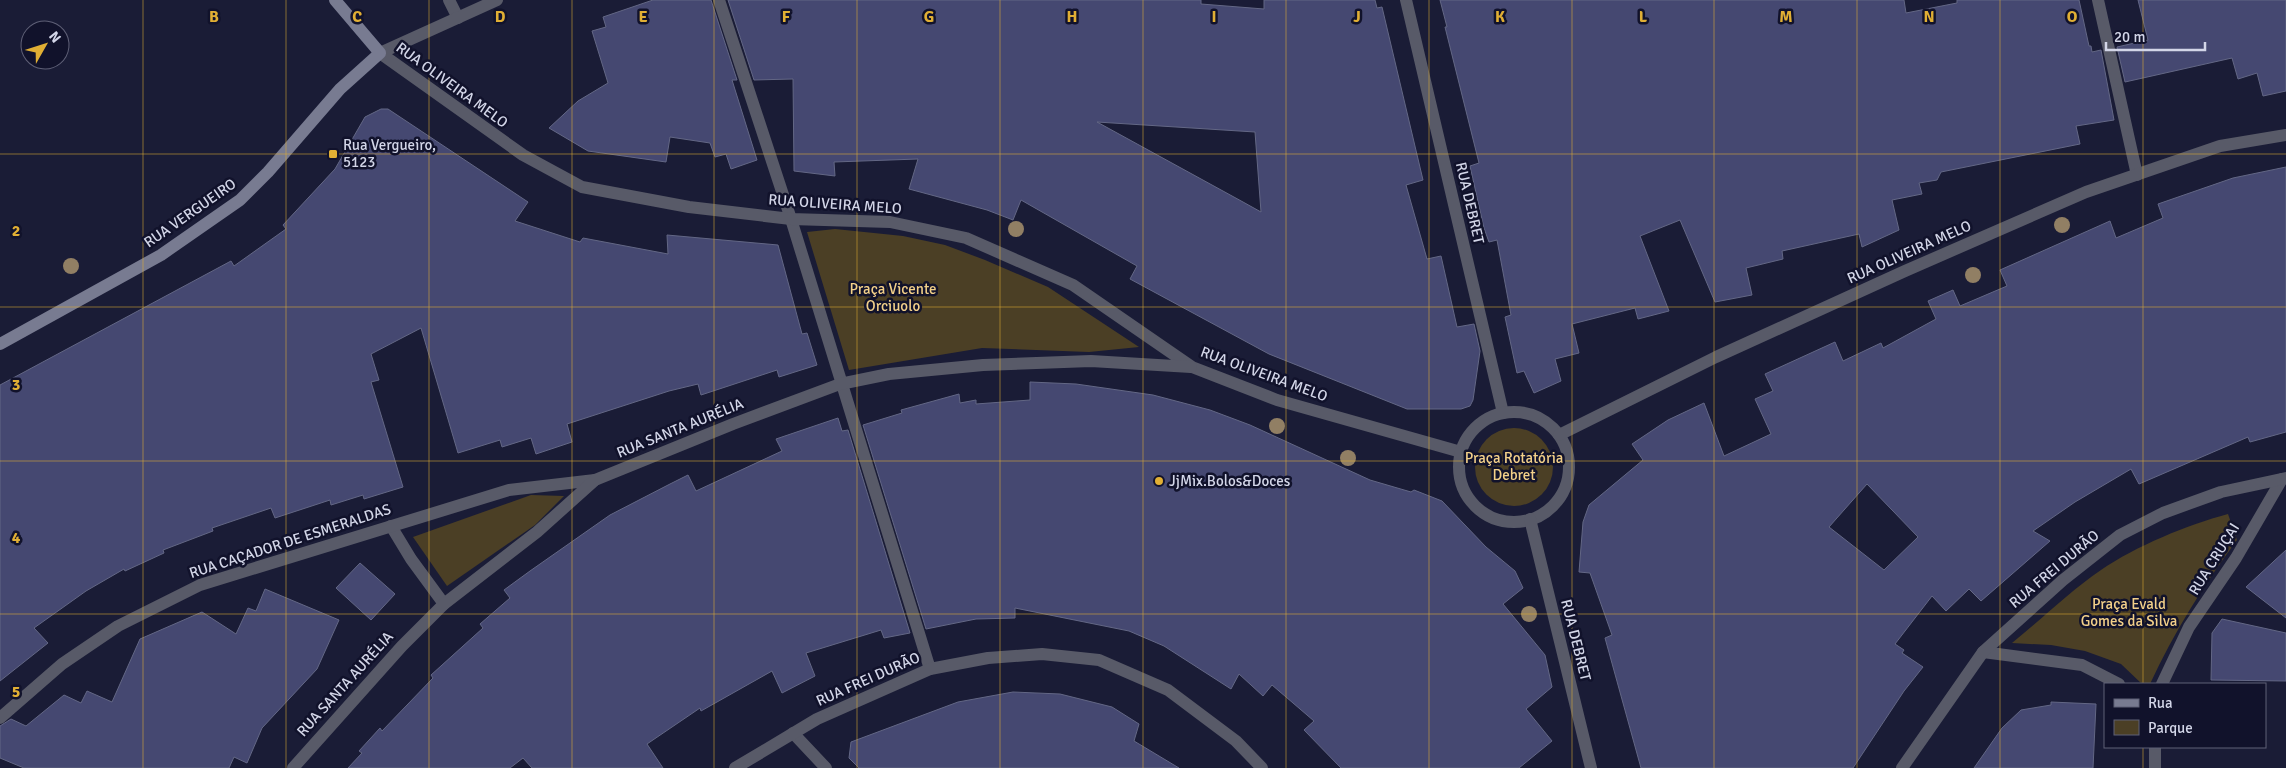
<svg xmlns="http://www.w3.org/2000/svg" width="2286" height="768" font-family="Signika,sans-serif">
<style>
.green{fill:#4b3f25}
.building{fill:#454871;stroke:#636785;fill-rule:evenodd}
.lines{fill:none;stroke-linecap:round;stroke-linejoin:round}
.lane{stroke:#585a68;stroke-width:12}
.street{stroke:#585a68;stroke-width:12}
.secondary{stroke:#787b91;stroke-width:12}
.tree{fill:#917f64}
.grid{fill:none;stroke:#e1af34;stroke-width:1;stroke-opacity:0.55}
.poi-dot{fill:#e1af34;stroke:#11122b;stroke-width:2}
.labels{text-anchor:middle;stroke-width:5;stroke-linejoin:round;paint-order:stroke}
.street-label{font-size:15px;fill:#d3d6e8;stroke:#11122b}
.poi-label{font-size:15px;fill:#d3d6e8;stroke:#11122b;text-anchor:start}
.park-label{font-size:15px;fill:#f3d089;stroke:#11122b}
.grid-label{font-size:16px;text-anchor:middle;font-weight:bold;fill:#e1af34;stroke:#11122b;stroke-width:5;stroke-linejoin:round;paint-order:stroke}
</style>
<rect width="100%" height="100%" fill="#1a1c36"/>
<!-- green -->
<g class="green">
<path d="M 835,229 L 903,236 L 945,245 L 985,260 L 1048,287 L 1139,347 L 1089,352 L 982,348 L 849,370 L 807,232 Z"/>
<circle cx="1514" cy="467" r="39"/>
<path d="M 531,495 L 564,496 L 535,525 L 447,586 L 413,537 Z"/>
<path d="M 2228,514 L 2237,540 C 2203,586 2174,632 2150,684 L 2142,684 L 2121,664 L 2085,651 L 2051,645 L 2012,643 C 2042,619 2070,591 2101,570 C 2136,546 2187,525 2228,514 Z"/>
</g>
<!-- building -->
<g class="building">
<path d="M 653,0 L 711,0 L 737,80 L 732,80 L 757,160 L 731,169 L 726,154 L 715,157 L 710,143 L 670,137 L 666,162 L 588,151 L 549,128 L 578,101 L 608,83 L 592,31 L 606,27 L 603,17 Z"/>
<path d="M 728,0 L 1201,0 L 1201,4 L 1264,9 L 1264,0 L 1375,0 L 1377,8 L 1382,7 L 1423,180 L 1406,185 L 1427,259 L 1441,256 L 1457,327 L 1474,324 L 1480,351 L 1473,400 L 1470,406 L 1461,409 L 1407,409 L 1269,354 L 1130,279 L 1137,266 L 1021,200 L 1013,220 L 987,210 L 909,189 L 918,159 L 834,162 L 835,176 L 794,171 L 793,79 L 754,80 ZM 1097,122 L 1255,132 L 1261,212 L 1243,202 Z"/>
<path d="M 1440,0 L 1904,0 L 1906,13 L 1957,3 L 1957,0 L 2079,0 L 2089,46 L 2091,46 L 2092,52 L 2101,50 L 2114,120 L 2076,126 L 2080,144 L 1941,172 L 1937,180 L 1919,183 L 1922,194 L 1892,200 L 1899,230 L 1862,247 L 1859,234 L 1782,251 L 1783,259 L 1746,268 L 1752,295 L 1715,302 L 1680,220 L 1640,236 L 1669,311 L 1638,319 L 1635,308 L 1572,324 L 1579,353 L 1555,359 L 1561,381 L 1534,393 L 1524,371 L 1517,373 L 1505,317 L 1511,315 L 1497,240 L 1489,242 L 1484,228 L 1470,166 L 1479,163 L 1445,27 L 1447,27 Z"/>
<path d="M 2138,0 L 2286,0 L 2286,91 L 2263,96 L 2257,73 L 2238,79 L 2232,58 L 2125,82 L 2117,47 L 2148,40 Z"/>
<path d="M 381,109 L 388,109 L 528,202 L 515,221 L 580,242 L 583,238 L 668,254 L 667,235 L 778,245 L 802,334 L 807,333 L 817,365 L 779,377 L 777,370 L 701,395 L 698,384 L 669,391 L 567,424 L 572,442 L 536,454 L 531,438 L 502,447 L 500,440 L 458,453 L 421,328 L 371,354 L 379,380 L 371,382 L 403,487 L 364,499 L 363,495 L 331,505 L 330,500 L 275,518 L 271,508 L 212,528 L 213,531 L 163,550 L 164,553 L 125,571 L 124,569 L 86,591 L 34,628 L 48,643 L 0,681 L 0,385 L 231,261 L 234,266 L 286,229 L 283,225 L 335,169 L 365,117 Z"/>
<path d="M 2286,167 L 2286,432 L 2250,442 L 2248,437 L 2139,484 L 2131,469 L 2075,502 L 2033,531 L 2050,541 L 1981,601 L 1969,589 L 1946,611 L 1932,596 L 1895,644 L 1904,650 L 1902,653 L 1923,667 L 1904,691 L 1853,768 L 1641,768 L 1605,638 L 1612,635 L 1590,573 L 1579,572 L 1583,522 L 1589,505 L 1643,460 L 1632,444 L 1668,420 L 1704,403 L 1724,456 L 1771,434 L 1755,399 L 1773,391 L 1765,374 L 1835,342 L 1843,361 L 1881,343 L 1883,348 L 1936,319 L 1928,301 L 1953,290 L 1960,306 L 2007,286 L 2000,270 L 2110,221 L 2116,238 L 2163,218 L 2158,204 L 2233,178 ZM 1867,484 L 1918,537 L 1884,570 L 1829,527 Z"/>
<path d="M 1030,382 L 1076,384 L 1153,395 L 1210,410 L 1250,425 L 1370,480 L 1411,492 L 1414,490 L 1442,501 L 1486,547 L 1515,571 L 1523,588 L 1503,604 L 1545,655 L 1552,687 L 1526,709 L 1552,741 L 1519,768 L 1341,768 L 1304,730 L 1314,721 L 1272,685 L 1263,696 L 1239,674 L 1231,689 L 1164,646 L 1129,631 L 1015,608 L 1015,618 L 976,619 L 926,629 L 863,425 L 902,413 L 901,410 L 959,394 L 960,403 L 976,400 L 976,404 L 1030,400 Z"/>
<path d="M 838,418 L 842,431 L 848,430 L 910,633 L 884,638 L 881,630 L 806,653 L 815,676 L 782,693 L 772,671 L 701,711 L 700,708 L 647,744 L 663,768 L 532,768 L 523,758 L 510,768 L 348,768 L 362,753 L 359,751 L 380,728 L 382,731 L 433,678 L 431,675 L 483,628 L 480,624 L 510,598 L 504,590 L 530,571 L 610,515 L 670,484 L 688,475 L 696,491 L 782,451 L 776,439 Z"/>
<path d="M 2286,550 L 2286,618 L 2246,587 Z"/>
<path d="M 360,563 L 395,594 L 371,620 L 336,588 Z"/>
<path d="M 265,589 L 339,620 L 317,669 L 262,728 L 247,763 L 234,757 L 229,768 L 24,768 L 0,758 L 0,726 L 11,719 L 26,726 L 64,695 L 81,703 L 87,691 L 112,702 L 140,639 L 202,612 L 236,634 L 248,608 L 256,611 Z"/>
<path d="M 2222,619 L 2286,633 L 2286,681 L 2211,680 L 2212,633 Z"/>
<path d="M 1013,692 L 1060,694 L 1112,707 L 1139,724 L 1134,741 L 1179,768 L 859,768 L 849,758 L 851,742 L 958,702 Z"/>
<path d="M 2051,702 L 2096,704 L 2093,768 L 1974,768 L 2002,728 L 2021,710 L 2051,705 Z"/>
</g>
<g class="lines">
<!-- lane -->
<g class="lane">
<path d="M 449,0 L 458,18"/>
<path d="M 719,0 L 791,219 L 930,669"/>
</g>
<!-- street -->
<g class="street">
<path d="M 497,0 L 380,53 L 523,155 L 582,187 L 689,207 L 791,219 L 890,222 L 966,238 L 1073,285 L 1192,367 L 1277,400 L 1461,452"/>
<path d="M 1406,0 L 1503,413"/>
<path d="M 2098,0 L 2137,175"/>
<circle cx="1514" cy="467" r="55"/>
<path d="M 1559,435 L 1716,357 L 1905,271 L 2086,192 L 2220,146 L 2286,135"/>
<path d="M 1530,519 L 1591,768"/>
<path d="M 391,526 L 411,559 L 444,604"/>
<path d="M 1983,652 L 2082,665 L 2119,684"/>
<path d="M 2162,684 L 2189,627 L 2236,558 L 2282,479"/>
<path d="M 0,718 L 62,664 L 118,626 L 200,585 L 509,490 L 595,480"/>
<path d="M 793,733 L 826,768"/>
<path d="M 2155,747 L 2155,768"/>
<path d="M 293,768 L 402,646 L 444,604 L 537,532 L 595,480 L 733,424 L 840,384 L 889,374 L 983,365 L 1091,361 L 1191,367"/>
<path d="M 735,768 L 817,719 L 930,669 L 988,658 L 1042,654 L 1099,660 L 1168,690 L 1236,741 L 1262,768"/>
<path d="M 1902,768 L 1983,652 L 2063,580 L 2120,535 L 2163,513 L 2221,492 L 2286,478"/>
</g>
<!-- secondary -->
<path class="secondary" d="M 0,344 L 161,255 L 240,200 L 268,172 L 340,89 L 380,53 L 335,0"/>
</g>
<!-- trees -->
<g class="tree">
<circle cx="2062" cy="225" r="8"/>
<circle cx="1016" cy="229" r="8"/>
<circle cx="71" cy="266" r="8"/>
<circle cx="1973" cy="275" r="8"/>
<circle cx="1277" cy="426" r="8"/>
<circle cx="1348" cy="458" r="8"/>
<circle cx="1529" cy="614" r="8"/>
</g>
<!-- grid -->
<path class="grid" d="M 143,0 L 143,768M 286,0 L 286,768M 429,0 L 429,768M 572,0 L 572,768M 714,0 L 714,768M 857,0 L 857,768M 1000,0 L 1000,768M 1143,0 L 1143,768M 1286,0 L 1286,768M 1429,0 L 1429,768M 1572,0 L 1572,768M 1714,0 L 1714,768M 1857,0 L 1857,768M 2000,0 L 2000,768M 2143,0 L 2143,684M 0,154 L 2286,154M 0,307 L 2286,307M 0,461 L 2286,461M 0,614 L 2286,614M 2143,747 L 2143,768"/>
<!-- markers -->
<g class="poi-dot">
<rect x="328" y="149" width="10" height="10" rx="2.5"/>
<circle cx="1159" cy="481" r="5"/>
</g>
<g class="labels">
<!-- street labels -->
<g class="street-label">
<text transform="translate(452 85) rotate(36)" y="5">RUA OLIVEIRA MELO</text>
<text transform="translate(1470 203) rotate(77)" y="5">RUA DEBRET</text>
<text transform="translate(835 204) rotate(4)" y="5">RUA OLIVEIRA MELO</text>
<text transform="translate(190 213) rotate(-35)" y="5">RUA VERGUEIRO</text>
<text transform="translate(1909 252) rotate(-24)" y="5">RUA OLIVEIRA MELO</text>
<text transform="translate(1264 374) rotate(20)" y="5">RUA OLIVEIRA MELO</text>
<text transform="translate(680 428) rotate(-22)" y="5">RUA SANTA AURÉLIA</text>
<text transform="translate(290 541) rotate(-18)" y="5">RUA CAÇADOR DE ESMERALDAS</text>
<text transform="translate(2214 559) rotate(-58)" y="5">RUA CRUÇAI</text>
<text transform="translate(2054 569) rotate(-40)" y="5">RUA FREI DURÃO</text>
<text transform="translate(1576 640) rotate(76)" y="5">RUA DEBRET</text>
<text transform="translate(868 679) rotate(-24)" y="5">RUA FREI DURÃO</text>
<text transform="translate(345 684) rotate(-48)" y="5">RUA SANTA AURÉLIA</text>
</g>
<!-- poi labels -->
<g class="poi-label">
<text x="343" y="150">Rua Vergueiro,<tspan x="343" dy="17">5123</tspan></text>
<text x="1169" y="486">JjMix.Bolos&amp;Doces</text>
</g>
<!-- park labels -->
<g class="park-label">
<text x="893" y="294">Praça Vicente<tspan x="893" dy="17">Orciuolo</tspan></text>
<text x="1514" y="463">Praça Rotatória<tspan x="1514" dy="17">Debret</tspan></text>
<text x="2129" y="609">Praça Evald<tspan x="2129" dy="17">Gomes da Silva</tspan></text>
</g>
</g>
<g class="grid-label">
<text x="214" y="22">B</text>
<text x="357" y="22">C</text>
<text x="500" y="22">D</text>
<text x="643" y="22">E</text>
<text x="786" y="22">F</text>
<text x="929" y="22">G</text>
<text x="1072" y="22">H</text>
<text x="1214" y="22">I</text>
<text x="1357" y="22">J</text>
<text x="1500" y="22">K</text>
<text x="1643" y="22">L</text>
<text x="1786" y="22">M</text>
<text x="1929" y="22">N</text>
<text x="2072" y="22">O</text>
<text x="16" y="236">2</text>
<text x="16" y="390">3</text>
<text x="16" y="543">4</text>
<text x="16" y="697">5</text>
</g>
<!-- legend -->
<rect x="2104" y="683" width="162" height="65" fill="#11122b" stroke="#5f6077"/>
<rect x="2114" y="699" width="25" height="8" fill="#787b91" stroke="#5f6077"/>
<text x="2148" y="708" font-size="15" fill="#d3d6e8">Rua</text>
<rect x="2114" y="720" width="25" height="15" fill="#4b3f25" stroke="#5f6077"/>
<text x="2148" y="733" font-size="15" fill="#d3d6e8">Parque</text>
<!-- north arrow -->
<g transform="translate(45 45) rotate(51)"><circle r="24" fill="#11122b" stroke="#5f6077"/>
<path d="M0-4L9 19L0 12L-9 19Z" fill="#e1af34"/>
<text y="-8" font-size="14" font-weight="bold" text-anchor="middle" fill="#d3d6e8">N</text>
</g>
<!-- scale -->
<path d="M2106 42v8h99v-8" fill="none" stroke="#d3d6e8" stroke-width="2.5"/>
<text x="2114" y="42" font-size="15" fill="#d3d6e8" stroke="#11122b" stroke-width="4" paint-order="stroke">20 m</text>
</svg>
